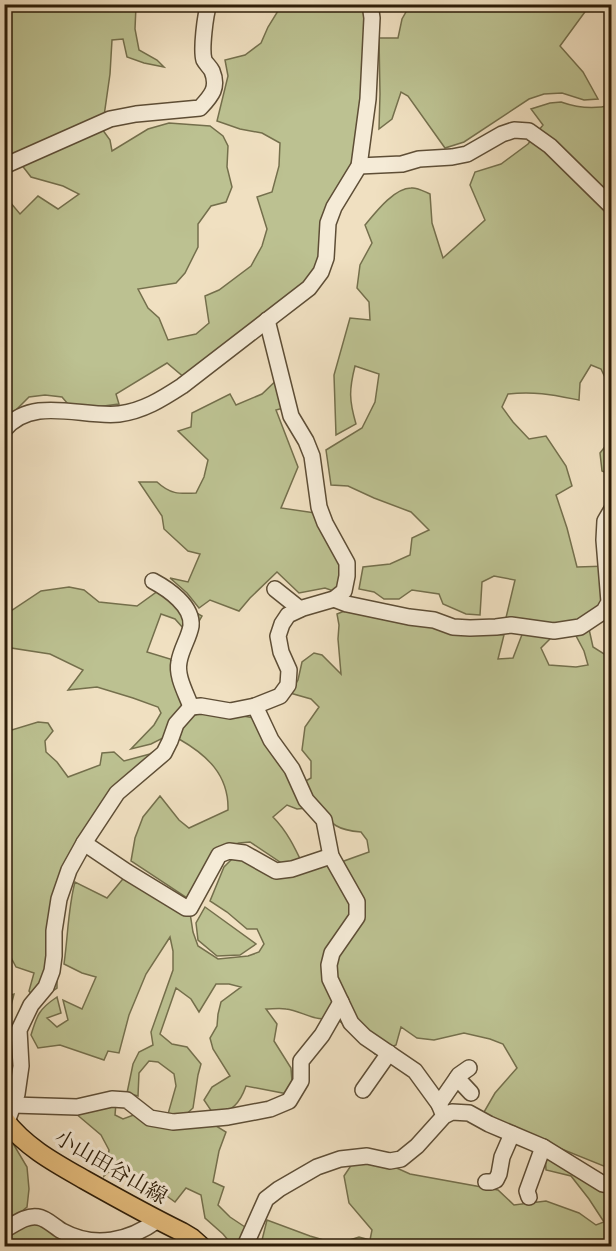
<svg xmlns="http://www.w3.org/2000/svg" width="616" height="1251" font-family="'IM FELL Double Pica','Noto Serif JP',serif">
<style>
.green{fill:#bcc191;stroke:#746f4c;stroke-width:1.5}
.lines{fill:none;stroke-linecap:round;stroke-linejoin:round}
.minor-casing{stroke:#5e4e36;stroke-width:18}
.major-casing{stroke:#2d1d08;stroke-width:21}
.minor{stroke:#f5ebd7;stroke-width:15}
.major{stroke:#e8c080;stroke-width:18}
.labels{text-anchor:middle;stroke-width:6;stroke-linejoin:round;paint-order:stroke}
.street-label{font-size:21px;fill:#2d1d08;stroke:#f5ebd7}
</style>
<rect width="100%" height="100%" fill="#f0e0c1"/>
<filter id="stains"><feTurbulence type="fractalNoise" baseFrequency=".00333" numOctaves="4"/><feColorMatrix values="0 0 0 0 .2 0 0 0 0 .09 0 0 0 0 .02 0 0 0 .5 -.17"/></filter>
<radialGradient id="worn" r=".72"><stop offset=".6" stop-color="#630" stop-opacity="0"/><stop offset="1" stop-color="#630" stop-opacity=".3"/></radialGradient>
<!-- green -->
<g class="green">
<path d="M 5,5 L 166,5 L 166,10 L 136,6 L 135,29 L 139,50 L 157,60 L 164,67 L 144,63 L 127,57 L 123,39 L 112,40 L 110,74 L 104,116 L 97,122 L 110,140 L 112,151 L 148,129 L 169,123 L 210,126 L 223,136 L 228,146 L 227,167 L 232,187 L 226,202 L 211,206 L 198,224 L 198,247 L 185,273 L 176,283 L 138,289 L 148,308 L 159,318 L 168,340 L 196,334 L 209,323 L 205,296 L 219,290 L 251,266 L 262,246 L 267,229 L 257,197 L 272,192 L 279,166 L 280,143 L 262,133 L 240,129 L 217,121 L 228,76 L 225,60 L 245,55 L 261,43 L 268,27 L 278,11 L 275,5 L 369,5 L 362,125 L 353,183 L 324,246 L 318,275 L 185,378 L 167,363 L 116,394 L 119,404 L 73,410 L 62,397 L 45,395 L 29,397 L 5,421 L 5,196 L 20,214 L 38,196 L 58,209 L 79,194 L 63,186 L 31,177 L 14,155 L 5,150 Z"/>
<path d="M 410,5 L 590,5 L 560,46 L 583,72 L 598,99 L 584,100 L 562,93 L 544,94 L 529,99 L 464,142 L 445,148 L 408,96 L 401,92 L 392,119 L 379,129 L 380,94 L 379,38 L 398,38 L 402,19 Z"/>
<path d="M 561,102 C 578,108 593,110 611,105 L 611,390 L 601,369 L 591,365 L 580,383 L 579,400 C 553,395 535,391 508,394 L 502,407 L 513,422 L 529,439 L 546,436 L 566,466 L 572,486 L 556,495 L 567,528 L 577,567 L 608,566 L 605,608 L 570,625 L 504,626 L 515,580 L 494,576 L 482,582 L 480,615 L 466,614 L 443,604 L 439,594 L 412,590 L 399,599 L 384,599 L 374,592 L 359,589 L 363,567 L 390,564 L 410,555 L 412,538 L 429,530 L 411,512 L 374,498 L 348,486 L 331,485 L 326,450 L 362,428 L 375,402 L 379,374 L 355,366 C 349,390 349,400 356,424 L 336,435 L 334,375 L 350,318 L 370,320 L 369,302 L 357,288 L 360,265 L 372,243 L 365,225 C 375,213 394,188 411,188 C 417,187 425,192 430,194 L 432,223 L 443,258 L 485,220 L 470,185 L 475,172 L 501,164 L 528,144 L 543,125 L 531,109 L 550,103 Z"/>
<path d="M 282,375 L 291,406 L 276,410 L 298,467 L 281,508 L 322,514 L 342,549 L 339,593 L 325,588 L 299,593 L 277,572 L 250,598 L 239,611 L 210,600 L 199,608 L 187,593 L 170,578 L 188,582 L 200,554 L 188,551 L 164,529 L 162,516 L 139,482 L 157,482 C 170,494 178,494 196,493 L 204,477 L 208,460 L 178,431 L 191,427 L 192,413 L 230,394 L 236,405 L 262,394 Z"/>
<path d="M 611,439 L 611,475 L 602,471 L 600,453 Z"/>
<path d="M 69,587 L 84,590 L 99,602 L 137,606 L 158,591 L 202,616 L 194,630 L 184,629 L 175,619 L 161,614 L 147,652 L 180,662 L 185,705 L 163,738 L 151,744 L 131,749 L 154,725 L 161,713 L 158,707 L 133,698 L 97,687 L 68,690 L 83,670 L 50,654 L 5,647 L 5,615 L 41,591 Z"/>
<path d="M 359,605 L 481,632 L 504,635 L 498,659 L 513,658 L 523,632 L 555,634 L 541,648 L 549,665 L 576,667 L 588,665 L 584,651 L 574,632 L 589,629 L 593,647 L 604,654 L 611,651 L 611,1169 L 502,1125 L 484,1112 L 495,1093 L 517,1068 L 503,1044 L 490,1039 L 464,1033 L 434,1040 L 417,1038 L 401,1027 L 396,1045 L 375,1054 L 351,1030 L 334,1017 C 319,1024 302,1011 286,1009 C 280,1008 272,1009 266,1009 L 277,1024 L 274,1041 L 291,1068 L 293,1095 L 246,1086 C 240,1103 232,1112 214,1115 L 204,1100 L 212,1087 L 230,1076 L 213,1049 L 210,1038 L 217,1026 L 218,1014 L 221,1002 L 241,987 L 229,984 L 216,984 L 199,1012 L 191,999 L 176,988 L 160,1034 L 172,1044 L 187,1047 L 201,1064 L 198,1075 L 193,1108 L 180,1120 L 168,1114 L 176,1086 L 174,1074 L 158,1062 L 149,1061 L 139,1073 L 138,1096 L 127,1093 L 133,1064 L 139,1052 L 153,1045 L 151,1032 L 173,970 L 173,951 L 170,937 L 146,974 L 129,1015 L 119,1053 L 108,1051 L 104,1060 L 60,1045 L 38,1048 L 31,1035 C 37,1015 39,1009 57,997 L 61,1013 L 47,1018 L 57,1027 L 68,1020 L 63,1000 L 82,1009 L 96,977 L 82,973 L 64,964 C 68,936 68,908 75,882 L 107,898 L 127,874 L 190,913 L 193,932 L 198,946 L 218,959 L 248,956 L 259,952 L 264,944 L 257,929 L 247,929 L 227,912 L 210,901 L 224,867 L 235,856 L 277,870 L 325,864 L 337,870 L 344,861 L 369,852 L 367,840 L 361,832 C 337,830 332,825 318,807 L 297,809 L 287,805 L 273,817 C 287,831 295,848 303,865 L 283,864 L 250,842 L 239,843 L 218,849 L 193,902 L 131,861 L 135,838 L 143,817 L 160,796 L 179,820 L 189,828 L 228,810 C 229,775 207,755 179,739 C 181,733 183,726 187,721 C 198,705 237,715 254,718 L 304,782 L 311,778 L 311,761 L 302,750 L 305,727 L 319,707 L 311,699 L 290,693 L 298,680 L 302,662 L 314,653 L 322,655 L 341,674 L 338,639 L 339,625 L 337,614 Z"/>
<path d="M 38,722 L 48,723 L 53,731 L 45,741 L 46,752 L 57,762 L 68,777 L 100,765 L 102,753 L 114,752 L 124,761 L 150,754 L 161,747 L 117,789 L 64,872 L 57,967 L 57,988 L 47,995 L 39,1004 L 29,991 L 34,973 L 16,967 L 8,952 L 5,950 L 5,732 Z"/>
<path d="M 205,907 L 256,944 L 240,955 L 217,956 L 198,940 L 196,923 Z"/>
<path d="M 14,994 L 7,1021 L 14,1033 L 26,1043 L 28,1051 L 24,1077 L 14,1114 L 5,1107 L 4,997 Z"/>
<path d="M 116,1103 L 115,1115 L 123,1119 L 139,1113 L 213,1124 L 226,1132 L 219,1151 L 213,1182 L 224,1187 L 218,1205 L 230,1217 L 248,1229 L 245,1246 L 233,1246 L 223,1234 L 205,1218 L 201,1195 L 186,1188 L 175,1202 L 149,1183 L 118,1164 L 104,1176 L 109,1150 L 101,1135 L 75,1113 Z"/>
<path d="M 5,1130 L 27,1167 L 29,1189 L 27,1207 L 5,1225 Z"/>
<path d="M 545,1152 L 611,1178 L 611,1246 L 266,1246 L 261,1244 L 267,1220 L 310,1236 L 337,1244 L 359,1237 L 370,1240 L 372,1230 L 349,1203 L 344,1176 L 354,1161 L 390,1165 L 410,1174 L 498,1190 L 514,1205 L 546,1201 L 579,1213 L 596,1225 L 604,1222 L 589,1199 L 571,1176 L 546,1170 Z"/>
<path d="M 42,1221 L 86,1246 L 5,1246 L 4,1238 C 15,1227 27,1222 42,1221 Z"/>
</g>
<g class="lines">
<defs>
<g id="minor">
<path d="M 4,166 L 110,119 L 136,114 L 200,108 C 211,96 219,88 212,71 C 210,67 206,64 204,60 C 201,50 205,15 209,4"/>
<path d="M 359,166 L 402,164 L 419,159 L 452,157 L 467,154 L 502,134 L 514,130 L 529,131 L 550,146 L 612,207"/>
<path d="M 4,430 C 32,395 82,418 119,414 C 143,411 162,399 182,386 L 309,288 L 321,272 L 326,258 L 328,223 L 334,207 L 359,166 L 368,99 L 372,18 L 370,4"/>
<path d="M 153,581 C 168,589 193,606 191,626 C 189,638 181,649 179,662 C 176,676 186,693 191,707"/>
<path d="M 275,589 L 300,609"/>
<path d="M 334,599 L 347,604 L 409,617 L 434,620 L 453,627 L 470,628 L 496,627 L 511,625 L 554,631 L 580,627 L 604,611 L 609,602 L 604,540 L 605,521 L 612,509"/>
<path d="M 255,706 L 271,740 L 292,769 L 306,800 L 324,820 L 331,856 L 357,902 L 357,917 L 332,953 L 329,965 L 330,979 L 351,1023 L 365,1037 L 415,1071 L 439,1104 L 444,1116"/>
<path d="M 84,843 L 127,872 L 186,908 L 190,908 L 219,855 L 229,851 L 244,853 L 276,871 L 292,869 L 331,856"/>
<path d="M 457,1078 L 471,1093"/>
<path d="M 363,1090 L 389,1053"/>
<path d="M 439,1104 L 459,1075 L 469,1068"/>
<path d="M 13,1105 L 77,1107 L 112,1099 L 127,1100 L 150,1118 L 173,1122 L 228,1117 L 270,1109 L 289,1101 L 301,1081 L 301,1061 L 322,1035 L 341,1002"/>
<path d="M 7,1122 L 17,1094 L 21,1066 L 19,1030 L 31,1005 L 46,987 L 52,971 L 54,956 L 54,931 L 59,899 L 69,870 L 84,843 L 117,793 L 164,753 L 170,741 L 176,724 L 191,707 L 201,706 L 230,711 L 255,706 L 280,696 L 288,685 L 289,670 L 281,652 L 278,636 L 282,624 L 288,615 L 303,608 L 334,599 L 344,591 L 347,576 L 347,563 L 325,523 L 319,507 L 312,456 L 306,441 L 291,416 L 267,320"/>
<path d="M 486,1182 L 491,1182 L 496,1180 L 499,1174 L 502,1157 L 512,1134"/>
<path d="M 529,1197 L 527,1191 L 543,1147"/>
<path d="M 4,1230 C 15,1224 26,1215 38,1217 C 46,1218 55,1227 62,1231 C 95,1249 129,1241 158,1220"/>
<path d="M 245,1246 L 266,1199 L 279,1189 L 317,1167 L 340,1159 L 367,1156 L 390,1161 L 401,1159 L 417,1146 L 444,1116 L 452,1112 L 469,1113 L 489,1124 L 543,1147 L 603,1184 L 612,1186"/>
</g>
<path id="major" d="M 4,1119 C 25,1147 55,1163 85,1180 C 117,1198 149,1216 182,1232 L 192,1238 L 201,1246"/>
</defs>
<!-- minor casing -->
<use href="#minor" class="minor-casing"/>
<!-- major casing -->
<use href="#major" class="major-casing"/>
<!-- minor -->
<use href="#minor" class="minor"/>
<!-- major -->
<use href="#major" class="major"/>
</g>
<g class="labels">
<!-- street labels -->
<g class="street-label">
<text transform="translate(111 1167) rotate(30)" y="7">小山田谷山線</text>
</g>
</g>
<!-- margin -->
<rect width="616" height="1251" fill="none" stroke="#f0e0c1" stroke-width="24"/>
<rect x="6" y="6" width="604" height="1239" fill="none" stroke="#2d1d08" stroke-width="3"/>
<rect x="12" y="12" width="592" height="1227" fill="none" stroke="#2d1d08" stroke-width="1.5"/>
<rect width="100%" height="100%" filter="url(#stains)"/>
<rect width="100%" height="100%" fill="url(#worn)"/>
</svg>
